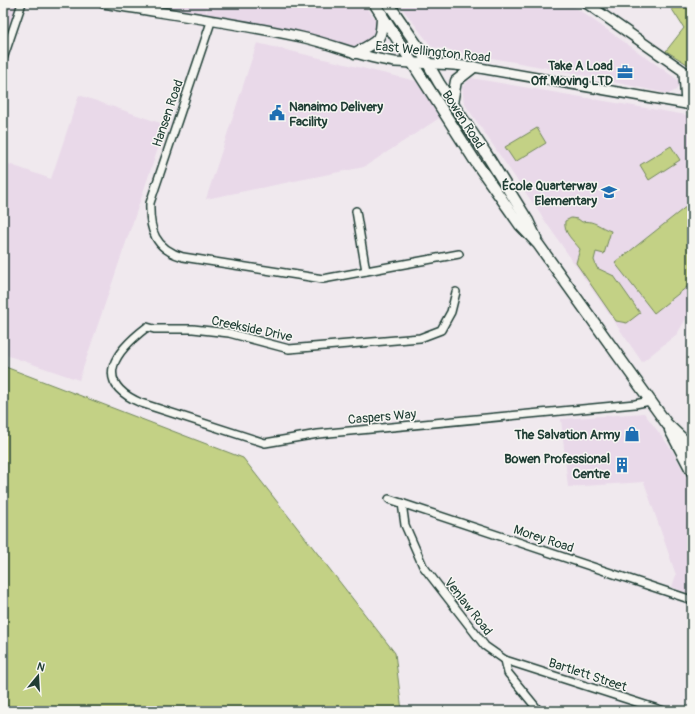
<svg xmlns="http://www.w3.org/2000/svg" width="695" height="714" font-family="Pangolin,sans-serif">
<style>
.built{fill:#e9d9e9}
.green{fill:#c3d185;stroke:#71875c}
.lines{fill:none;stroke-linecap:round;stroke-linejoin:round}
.minor-casing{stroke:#1f3d34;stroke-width:10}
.tertiary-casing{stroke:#1f3d34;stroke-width:12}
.secondary-casing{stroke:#1f3d34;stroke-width:13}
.minor{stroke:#f6f6f2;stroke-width:7}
.tertiary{stroke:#f6f6f2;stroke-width:9}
.secondary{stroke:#f6f6f2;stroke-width:10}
.labels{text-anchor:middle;stroke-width:3;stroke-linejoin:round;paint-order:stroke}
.street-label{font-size:13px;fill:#1f3d34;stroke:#f6f6f2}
.poi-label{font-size:13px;font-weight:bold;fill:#1f3d34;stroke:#f6f6f2;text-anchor:end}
</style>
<rect width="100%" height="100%" fill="#f0e9ee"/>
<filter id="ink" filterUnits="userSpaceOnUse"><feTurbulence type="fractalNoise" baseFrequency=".025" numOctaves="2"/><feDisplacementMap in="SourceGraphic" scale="8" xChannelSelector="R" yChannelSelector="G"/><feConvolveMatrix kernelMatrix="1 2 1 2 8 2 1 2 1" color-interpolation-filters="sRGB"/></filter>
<g filter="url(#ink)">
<!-- built -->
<g class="built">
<path d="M 3,3 L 17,3 L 3,45 Z"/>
<path d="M 125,3 L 207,3 L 205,18 Z"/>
<path d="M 208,3 L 362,3 L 377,21 L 375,30 L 368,44 L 358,50 L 206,18 Z"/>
<path d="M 398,3 L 569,3 L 678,80 L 679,85 L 676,90 L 669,94 L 558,70 L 432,47 Z"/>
<path d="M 257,43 L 416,81 L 441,117 L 364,167 L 206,199 Z"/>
<path d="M 471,78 L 692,116 L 692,309 L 677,334 L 642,362 L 464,103 L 462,87 Z"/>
<path d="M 79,95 L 166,125 L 79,380 L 3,354 L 3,162 L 51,179 Z"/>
<path d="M 644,413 L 672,450 L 692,487 L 692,595 L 672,587 L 676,575 L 644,482 L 568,487 L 561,419 Z"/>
</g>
<!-- green -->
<g class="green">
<path d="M 668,3 L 692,3 L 692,67 L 666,51 L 684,28 Z"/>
<path d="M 537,128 L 546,143 L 515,162 L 505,147 Z"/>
<path d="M 671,146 L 680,160 L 649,180 L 640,165 Z"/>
<path d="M 692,202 L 692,283 L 654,313 L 615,263 Z"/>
<path d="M 571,218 L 578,219 L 582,222 C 593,219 601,228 611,231 L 604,254 L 596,252 L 594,260 L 597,268 L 614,276 L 640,313 L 627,323 L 616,321 L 576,263 L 580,249 C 573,240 563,233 565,221 Z"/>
<path d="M 3,366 L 243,458 L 395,653 L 402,711 L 3,711 Z"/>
</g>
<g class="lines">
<defs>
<g id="minor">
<path d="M 211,22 L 150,203 C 149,230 155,249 183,257 L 323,279 L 459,254"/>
<path d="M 3,59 L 22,3"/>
<path d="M 356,211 L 366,271"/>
<path d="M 456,292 L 451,312 L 441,330 L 420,338 L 289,349 L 229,333 L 193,329 L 154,329 L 147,327 C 117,350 90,381 141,403 L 265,443 L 318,434 L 635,404 L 650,401"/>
<path d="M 389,499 L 692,600"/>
<path d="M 402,503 L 405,525 L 423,566 L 485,646 L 505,660 L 508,673 L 539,711"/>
<path d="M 505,660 L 664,711"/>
</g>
<g id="tertiary">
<path d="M 103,3 C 169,14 236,23 301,37 C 333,44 362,58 395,62 C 422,64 448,63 474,67 L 692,105"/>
<path d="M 586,3 L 692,77"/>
<path d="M 684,73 L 686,104"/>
</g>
<g id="secondary">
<path d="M 374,3 L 475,161 L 520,225 L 538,244 L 667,424 L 686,442 L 692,451"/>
<path d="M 388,3 L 419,48 L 439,83 L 485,152 L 528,221 L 536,238"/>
<path d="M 355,53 C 379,41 382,41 382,14"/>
<path d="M 452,103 L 456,81 L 474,67"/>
<path d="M 670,430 L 692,472"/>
</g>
</defs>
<!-- minor casing -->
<use href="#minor" class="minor-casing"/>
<!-- tertiary casing -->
<use href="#tertiary" class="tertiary-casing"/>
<!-- secondary casing -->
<use href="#secondary" class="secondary-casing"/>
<!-- minor -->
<use href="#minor" class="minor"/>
<!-- tertiary -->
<use href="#tertiary" class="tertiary"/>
<!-- secondary -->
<use href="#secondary" class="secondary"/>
</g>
</g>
<!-- icons -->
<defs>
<symbol id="office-bare" viewBox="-9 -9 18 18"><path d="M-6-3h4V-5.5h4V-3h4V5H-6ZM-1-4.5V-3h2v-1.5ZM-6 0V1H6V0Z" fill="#1f6fb2" stroke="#f6f6f2" stroke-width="2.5" paint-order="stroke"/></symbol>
<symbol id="civic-bare" viewBox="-9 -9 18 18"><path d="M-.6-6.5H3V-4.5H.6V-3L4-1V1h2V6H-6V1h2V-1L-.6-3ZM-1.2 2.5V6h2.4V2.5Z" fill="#1f6fb2" stroke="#f6f6f2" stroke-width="2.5" paint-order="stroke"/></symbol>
<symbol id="school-bare" viewBox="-9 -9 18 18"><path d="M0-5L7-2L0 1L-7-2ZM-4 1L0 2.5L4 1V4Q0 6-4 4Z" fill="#1f6fb2" stroke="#f6f6f2" stroke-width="2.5" paint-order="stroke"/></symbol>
<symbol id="shop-bare" viewBox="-9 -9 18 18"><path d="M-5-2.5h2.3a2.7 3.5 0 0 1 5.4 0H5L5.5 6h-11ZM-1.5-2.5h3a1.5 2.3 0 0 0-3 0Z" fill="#1f6fb2" stroke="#f6f6f2" stroke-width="2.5" paint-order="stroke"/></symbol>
<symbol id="building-bare" viewBox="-9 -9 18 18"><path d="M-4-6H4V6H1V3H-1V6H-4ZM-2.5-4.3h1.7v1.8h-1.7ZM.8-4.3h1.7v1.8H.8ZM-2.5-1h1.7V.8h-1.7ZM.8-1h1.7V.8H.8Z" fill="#1f6fb2" stroke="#f6f6f2" stroke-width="2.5" paint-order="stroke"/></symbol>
</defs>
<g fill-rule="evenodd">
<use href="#office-bare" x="614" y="61" width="22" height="22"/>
<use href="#civic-bare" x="266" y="102" width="22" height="22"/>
<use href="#school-bare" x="598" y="181" width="22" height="22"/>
<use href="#shop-bare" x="621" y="423" width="22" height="22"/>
<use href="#building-bare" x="611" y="454" width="22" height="22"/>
</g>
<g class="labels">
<!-- street labels -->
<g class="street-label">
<text transform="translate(433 51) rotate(6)" y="5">East Wellington Road</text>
<text transform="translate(167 113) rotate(-71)" y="5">Hansen Road</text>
<text transform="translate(464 119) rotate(57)" y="5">Bowen Road</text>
<text transform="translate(252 328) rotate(12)" y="5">Creekside Drive</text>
<text transform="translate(382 416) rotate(-5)" y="5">Caspers Way</text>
<text transform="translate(544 538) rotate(18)" y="5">Morey Road</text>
<text transform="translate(469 606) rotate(52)" y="5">Venlaw Road</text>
<text transform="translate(588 674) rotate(18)" y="5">Bartlett Street</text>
</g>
<!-- poi labels -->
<g class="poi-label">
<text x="613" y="70">Take A Load<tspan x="613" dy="15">Off Moving LTD</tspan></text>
<text x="289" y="111" text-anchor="start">Nanaimo Delivery<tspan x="289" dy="15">Facility</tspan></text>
<text x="597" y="190">École Quarterway<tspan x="597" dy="15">Elementary</tspan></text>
<text x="620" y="439">The Salvation Army</text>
<text x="610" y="463">Bowen Professional<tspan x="610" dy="15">Centre</tspan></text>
</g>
</g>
<!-- margin -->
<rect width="695" height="714" fill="none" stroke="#f6f6f2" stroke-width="16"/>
<rect x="8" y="8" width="679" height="698" fill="none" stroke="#1f3d34" stroke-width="1.5" filter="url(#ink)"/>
<!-- north arrow -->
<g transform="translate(38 676) rotate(18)" stroke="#f6f6f2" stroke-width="3" paint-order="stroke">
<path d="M0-3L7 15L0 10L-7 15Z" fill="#1f3d34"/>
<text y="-6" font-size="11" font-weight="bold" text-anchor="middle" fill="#1f3d34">N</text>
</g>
</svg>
